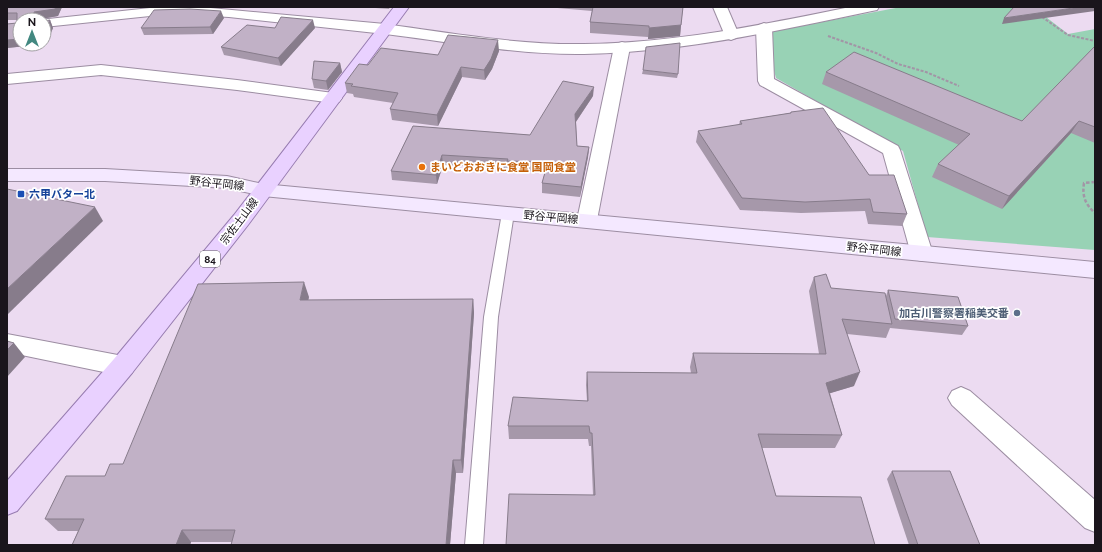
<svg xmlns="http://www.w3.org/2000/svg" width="1102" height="552" font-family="Raleway,'Noto Sans JP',sans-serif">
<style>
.green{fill:#98d2b5}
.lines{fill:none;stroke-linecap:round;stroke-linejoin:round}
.service-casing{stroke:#9c8da2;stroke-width:2}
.minor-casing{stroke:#9c8da2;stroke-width:2}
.tertiary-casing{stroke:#9c8da2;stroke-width:2}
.secondary-casing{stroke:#9c8da2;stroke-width:2}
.primary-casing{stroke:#977cb0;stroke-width:2}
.path-far1{stroke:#a295a6;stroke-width:2;stroke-dasharray:3 1.5;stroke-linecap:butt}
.path{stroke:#a295a6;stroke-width:2.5;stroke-dasharray:3.5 2;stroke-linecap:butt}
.service{fill:#fff;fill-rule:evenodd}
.minor{fill:#fff;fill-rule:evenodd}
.tertiary{fill:#fff;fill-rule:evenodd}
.secondary{fill:#f4e8ff;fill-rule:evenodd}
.primary{fill:#e9d1ff;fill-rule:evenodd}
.wall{fill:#a698aa}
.shaded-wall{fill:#877c8b}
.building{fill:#c1b1c6;stroke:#877c8b}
.food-dot{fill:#e8710a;stroke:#fff;stroke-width:1.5}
.transit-dot{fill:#1a4fb4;stroke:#fff;stroke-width:1.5}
.service-dot{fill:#5c6f8a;stroke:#fff;stroke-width:1.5}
.labels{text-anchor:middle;stroke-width:3.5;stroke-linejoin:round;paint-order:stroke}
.shield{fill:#fff;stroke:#5f5b60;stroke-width:1}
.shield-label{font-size:10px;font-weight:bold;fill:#1a151c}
.food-label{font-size:11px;font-weight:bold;fill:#c56008;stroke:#fff;text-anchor:start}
.street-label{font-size:11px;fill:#1a151c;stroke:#fff}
.transit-label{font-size:11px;font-weight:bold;fill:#164399;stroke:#fff;text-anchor:start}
.service-label{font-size:11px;font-weight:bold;fill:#4e5e75;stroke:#fff;text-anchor:end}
</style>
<rect width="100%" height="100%" fill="#ecdbf1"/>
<!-- green -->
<path class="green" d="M 901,7 L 1033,7 L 1068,34 L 1095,29 L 1095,250 L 927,237 L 903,151 L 776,78 L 764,33 Z"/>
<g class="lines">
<defs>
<path id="service" d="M 508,209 L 513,210 L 514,213 L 498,317 L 483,545 L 465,545 L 484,317 L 502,213 L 503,210 Z"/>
<g id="minor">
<path d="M 200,7 L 385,24 L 390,26 L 393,29 L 390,32 L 385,34 L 229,17 L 193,15 L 150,16 L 44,27 L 44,20 L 39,20 L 150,8 Z"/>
<path d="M 713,7 L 727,7 L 739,35 L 736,38 L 731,40 L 726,38 Z"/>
<path d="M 764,23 L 769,25 L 772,28 L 774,79 L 898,146 L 900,150 L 933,254 L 930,259 L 922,261 L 914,259 L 911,254 L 883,153 L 760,85 L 758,81 L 756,28 L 759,25 Z"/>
<path d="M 622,42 L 628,44 L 630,47 L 597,220 L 594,225 L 587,227 L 580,225 L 577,220 L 614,47 L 616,44 Z"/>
<path d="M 101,65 L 237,80 L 333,93 L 339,94 L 342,98 L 339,102 L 333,103 L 237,90 L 101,75 L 7,84 L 7,74 Z"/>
<path d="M 7,334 L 123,356 L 132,359 L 135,366 L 132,373 L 123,376 L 7,352 Z"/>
<path d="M 961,387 L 970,391 L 1095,500 L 1095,532 L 1085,528 L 952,405 L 948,398 L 952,391 Z"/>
</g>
<path id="tertiary" d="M 850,7 L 879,7 L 877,10 L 872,11 C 777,31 682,52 584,54 C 518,55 451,42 385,34 L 380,32 L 377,29 L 380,26 L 385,24 C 451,33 517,45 584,44 C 674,43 762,25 850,7 Z"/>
<path id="secondary" d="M 7,169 L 105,169 L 227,176 L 263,184 L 1095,262 L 1095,278 L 263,196 L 227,188 L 105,181 L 7,181 Z"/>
<path id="primary" d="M 394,7 L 409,7 L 248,225 L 132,373 L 17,511 L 7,515 L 7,481 L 114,359 L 234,215 Z"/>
</defs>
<!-- service casing -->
<use href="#service" class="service-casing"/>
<!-- minor casing -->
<use href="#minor" class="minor-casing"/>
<!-- tertiary casing -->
<use href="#tertiary" class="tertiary-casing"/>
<!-- secondary casing -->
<use href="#secondary" class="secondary-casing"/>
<!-- primary casing -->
<use href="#primary" class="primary-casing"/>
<!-- path-far1 -->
<g class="path-far1">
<path d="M 1042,17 L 1068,35 L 1095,41"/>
<path d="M 828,36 L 876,53 L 898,64 L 926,72 L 959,86"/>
</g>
<!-- path -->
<path class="path" d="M 1095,182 L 1084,183 C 1082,196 1085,204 1095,213"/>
<!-- service -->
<use href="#service" class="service"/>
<!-- minor -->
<use href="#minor" class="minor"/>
<!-- tertiary -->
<use href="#tertiary" class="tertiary"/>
<!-- secondary -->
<use href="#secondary" class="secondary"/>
<!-- primary -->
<use href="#primary" class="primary"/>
</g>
<!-- wall -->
<g class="wall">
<path d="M 7,7 L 62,7 L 58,16 L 41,19 L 20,44 L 50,20 L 53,28 L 46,44 L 7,48 L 7,24 L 17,23 L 17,20 L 7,20 Z"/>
<path d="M 216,7 L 231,7 L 230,8 Z"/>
<path d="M 362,7 L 390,7 L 389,9 Z"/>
<path d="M 546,7 L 683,7 L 680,36 L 648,39 L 648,37 L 590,33 L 590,22 L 592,11 Z"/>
<path d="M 224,18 L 213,34 L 144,35 L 141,28 Z"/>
<path d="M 315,28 L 281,66 L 224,55 L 221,47 Z"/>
<path d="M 1095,46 L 1095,143 L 1071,133 L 1002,209 L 932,177 L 938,164 L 959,145 L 822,84 L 826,72 L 1022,121 Z"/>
<path d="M 499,51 L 492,69 L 485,80 L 462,77 L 438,126 L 392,120 L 390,109 L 393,103 L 354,97 L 353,94 L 347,93 L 345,83 L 368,65 Z"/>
<path d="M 340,63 L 342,72 L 328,90 L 314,88 L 312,79 Z"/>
<path d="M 643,70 L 678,74 L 677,78 L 642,74 Z"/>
<path d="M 593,96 L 576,122 L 577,146 L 589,147 L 588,157 L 580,197 L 542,193 L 542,183 L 545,172 L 508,171 L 508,168 L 443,165 L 437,184 L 392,180 L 391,171 L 413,126 L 530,135 Z"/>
<path d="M 791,112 L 869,175 L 907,214 L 902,226 L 868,224 L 865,211 L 801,213 L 740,210 L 696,142 L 698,131 L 739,125 L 740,121 L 790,113 Z"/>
<path d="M 814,277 L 831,288 L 886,296 L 888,290 L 968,326 L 962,335 L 890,328 L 886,338 L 847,334 L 854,386 L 830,393 L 842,435 L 835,448 L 762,448 L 776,496 L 593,495 L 591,446 L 589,446 L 588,439 L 509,439 L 508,426 L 587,401 L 586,385 L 587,372 L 691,373 L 690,367 L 693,353 L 819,354 L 809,291 Z"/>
<path d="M 309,297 L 308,300 L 473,299 L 474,313 L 463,473 L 456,473 L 450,545 L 231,545 L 232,542 L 191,542 L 190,545 L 72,545 L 78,531 L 58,531 L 45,519 L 105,476 L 123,464 Z"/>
<path d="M 892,471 L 980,545 L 909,545 L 887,479 Z"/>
</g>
<!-- shaded-wall -->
<g class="shaded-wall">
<path d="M 56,7 L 62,7 L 58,16 L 41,19 L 42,20 L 39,20 L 34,14 L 34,12 Z"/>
<path d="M 1080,7 L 1095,7 L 1095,11 L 1002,24 L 1004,18 Z"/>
<path d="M 221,11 L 224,18 L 213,34 L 210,27 Z"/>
<path d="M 50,20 L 53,28 L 46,44 L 7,48 L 7,40 L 20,39 L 20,44 L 44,44 L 44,32 Z"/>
<path d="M 313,20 L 315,28 L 281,66 L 278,58 Z"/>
<path d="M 681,25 L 680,36 L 648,39 L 649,28 Z"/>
<path d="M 498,40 L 499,51 L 492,69 L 485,80 L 484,70 Z"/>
<path d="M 340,63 L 342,72 L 328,90 L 326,81 Z"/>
<path d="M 461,67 L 462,77 L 438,126 L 437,115 Z"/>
<path d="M 594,87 L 593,96 L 575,123 L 575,114 Z"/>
<path d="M 1079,121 L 1071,133 L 1002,209 L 1009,196 Z"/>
<path d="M 589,147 L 588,157 L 580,197 L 581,187 Z"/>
<path d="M 442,155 L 443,165 L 437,184 L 436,175 Z"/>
<path d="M 95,207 L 103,221 L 7,315 L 7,289 Z"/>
<path d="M 304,282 L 309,297 L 305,314 L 300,300 Z"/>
<path d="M 473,299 L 474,313 L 463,473 L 461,460 Z"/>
<path d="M 14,343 L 25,357 L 7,377 L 7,350 Z"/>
<path d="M 860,372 L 854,386 L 821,396 L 826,383 Z"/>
<path d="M 453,460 L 456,473 L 450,545 L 446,545 Z"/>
<path d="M 182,530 L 191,542 L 190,545 L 176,545 Z"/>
</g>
<!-- building -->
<g class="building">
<path d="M 7,7 L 56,7 L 55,9 L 34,12 L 34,14 L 39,14 L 39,20 L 20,20 L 20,39 L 7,40 L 7,24 L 17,23 L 17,13 L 7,13 Z"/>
<path d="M 593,7 L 683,7 L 681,25 L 649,28 L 649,26 L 590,22 Z"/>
<path d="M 1014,7 L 1080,7 L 1004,18 Z"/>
<path d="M 190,9 L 221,11 L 210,27 L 141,28 L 154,10 Z"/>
<path d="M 281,17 L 313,20 L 278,58 L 221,47 L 247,25 L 275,28 Z"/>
<path d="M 50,20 L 44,32 L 44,21 Z"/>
<path d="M 448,35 L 498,40 L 491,59 L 484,70 L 461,67 L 437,115 L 390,109 L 398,93 L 351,86 L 353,84 L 345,83 L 359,64 L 368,65 L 381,48 L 438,55 Z"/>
<path d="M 680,43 L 678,74 L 643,70 L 646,47 Z"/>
<path d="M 1095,46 L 1095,127 L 1079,121 L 1009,196 L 938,164 L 970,134 L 826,72 L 854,52 L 1022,121 Z"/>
<path d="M 314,61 L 340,63 L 326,81 L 312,79 Z"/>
<path d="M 563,81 L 594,87 L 575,114 L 577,146 L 589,147 L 581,187 L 542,183 L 548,162 L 507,161 L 508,159 L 442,155 L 436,175 L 391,171 L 413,126 L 530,135 Z"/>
<path d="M 823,108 L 869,175 L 894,175 L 907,214 L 873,212 L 870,199 L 805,202 L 742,198 L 698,131 L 742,124 L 740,121 L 791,113 L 791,112 Z"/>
<path d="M 7,189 L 95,207 L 7,289 Z"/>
<path d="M 826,274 L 831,288 L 885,293 L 892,324 L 842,319 L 860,372 L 826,383 L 842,435 L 758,434 L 776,496 L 861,497 L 875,545 L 506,545 L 509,494 L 595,495 L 592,433 L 590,433 L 589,426 L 508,426 L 513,397 L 588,401 L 587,372 L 697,373 L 693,353 L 826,354 L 814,277 Z"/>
<path d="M 304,282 L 300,300 L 473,299 L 461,460 L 453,460 L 446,545 L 231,545 L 235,530 L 182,530 L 176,545 L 72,545 L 84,519 L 45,519 L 66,476 L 105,476 L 110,464 L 123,464 L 198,284 Z"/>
<path d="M 888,290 L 958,297 L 968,326 L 895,319 Z"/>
<path d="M 7,341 L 14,343 L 7,350 Z"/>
<path d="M 892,471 L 950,471 L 980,545 L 918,545 Z"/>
</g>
<!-- markers -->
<circle class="food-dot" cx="422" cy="167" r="4"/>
<rect class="transit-dot" x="17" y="190" width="8" height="8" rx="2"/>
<circle class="service-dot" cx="1017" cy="313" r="4"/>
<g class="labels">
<!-- shield labels -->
<rect class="shield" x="200" y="251" width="20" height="16" rx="3"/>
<g class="shield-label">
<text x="210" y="263">84</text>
</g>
<!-- food labels -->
<g class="food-label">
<text x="430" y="171">まいどおおきに食堂 国岡食堂</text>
</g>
<!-- street labels -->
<g class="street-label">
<text transform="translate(217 183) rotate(6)" y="4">野谷平岡線</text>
<text transform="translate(551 217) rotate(5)" y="4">野谷平岡線</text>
<text transform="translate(239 221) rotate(-53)" y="4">宗佐土山線</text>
<text transform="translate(874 249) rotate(6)" y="4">野谷平岡線</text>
</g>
<!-- transit labels -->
<g class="transit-label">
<text x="29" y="198">六甲バター北</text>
</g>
<!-- service labels -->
<g class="service-label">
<text x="1009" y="317">加古川警察署稲美交番</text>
</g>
</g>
<!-- border -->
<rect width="1102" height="552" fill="none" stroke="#1a151c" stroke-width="16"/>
<!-- north arrow -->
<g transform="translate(32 32)"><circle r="19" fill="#ffffff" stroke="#a3a1a4"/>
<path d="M0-3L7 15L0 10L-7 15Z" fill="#428880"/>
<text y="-6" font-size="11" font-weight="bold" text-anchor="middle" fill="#1a151c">N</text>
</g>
</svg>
